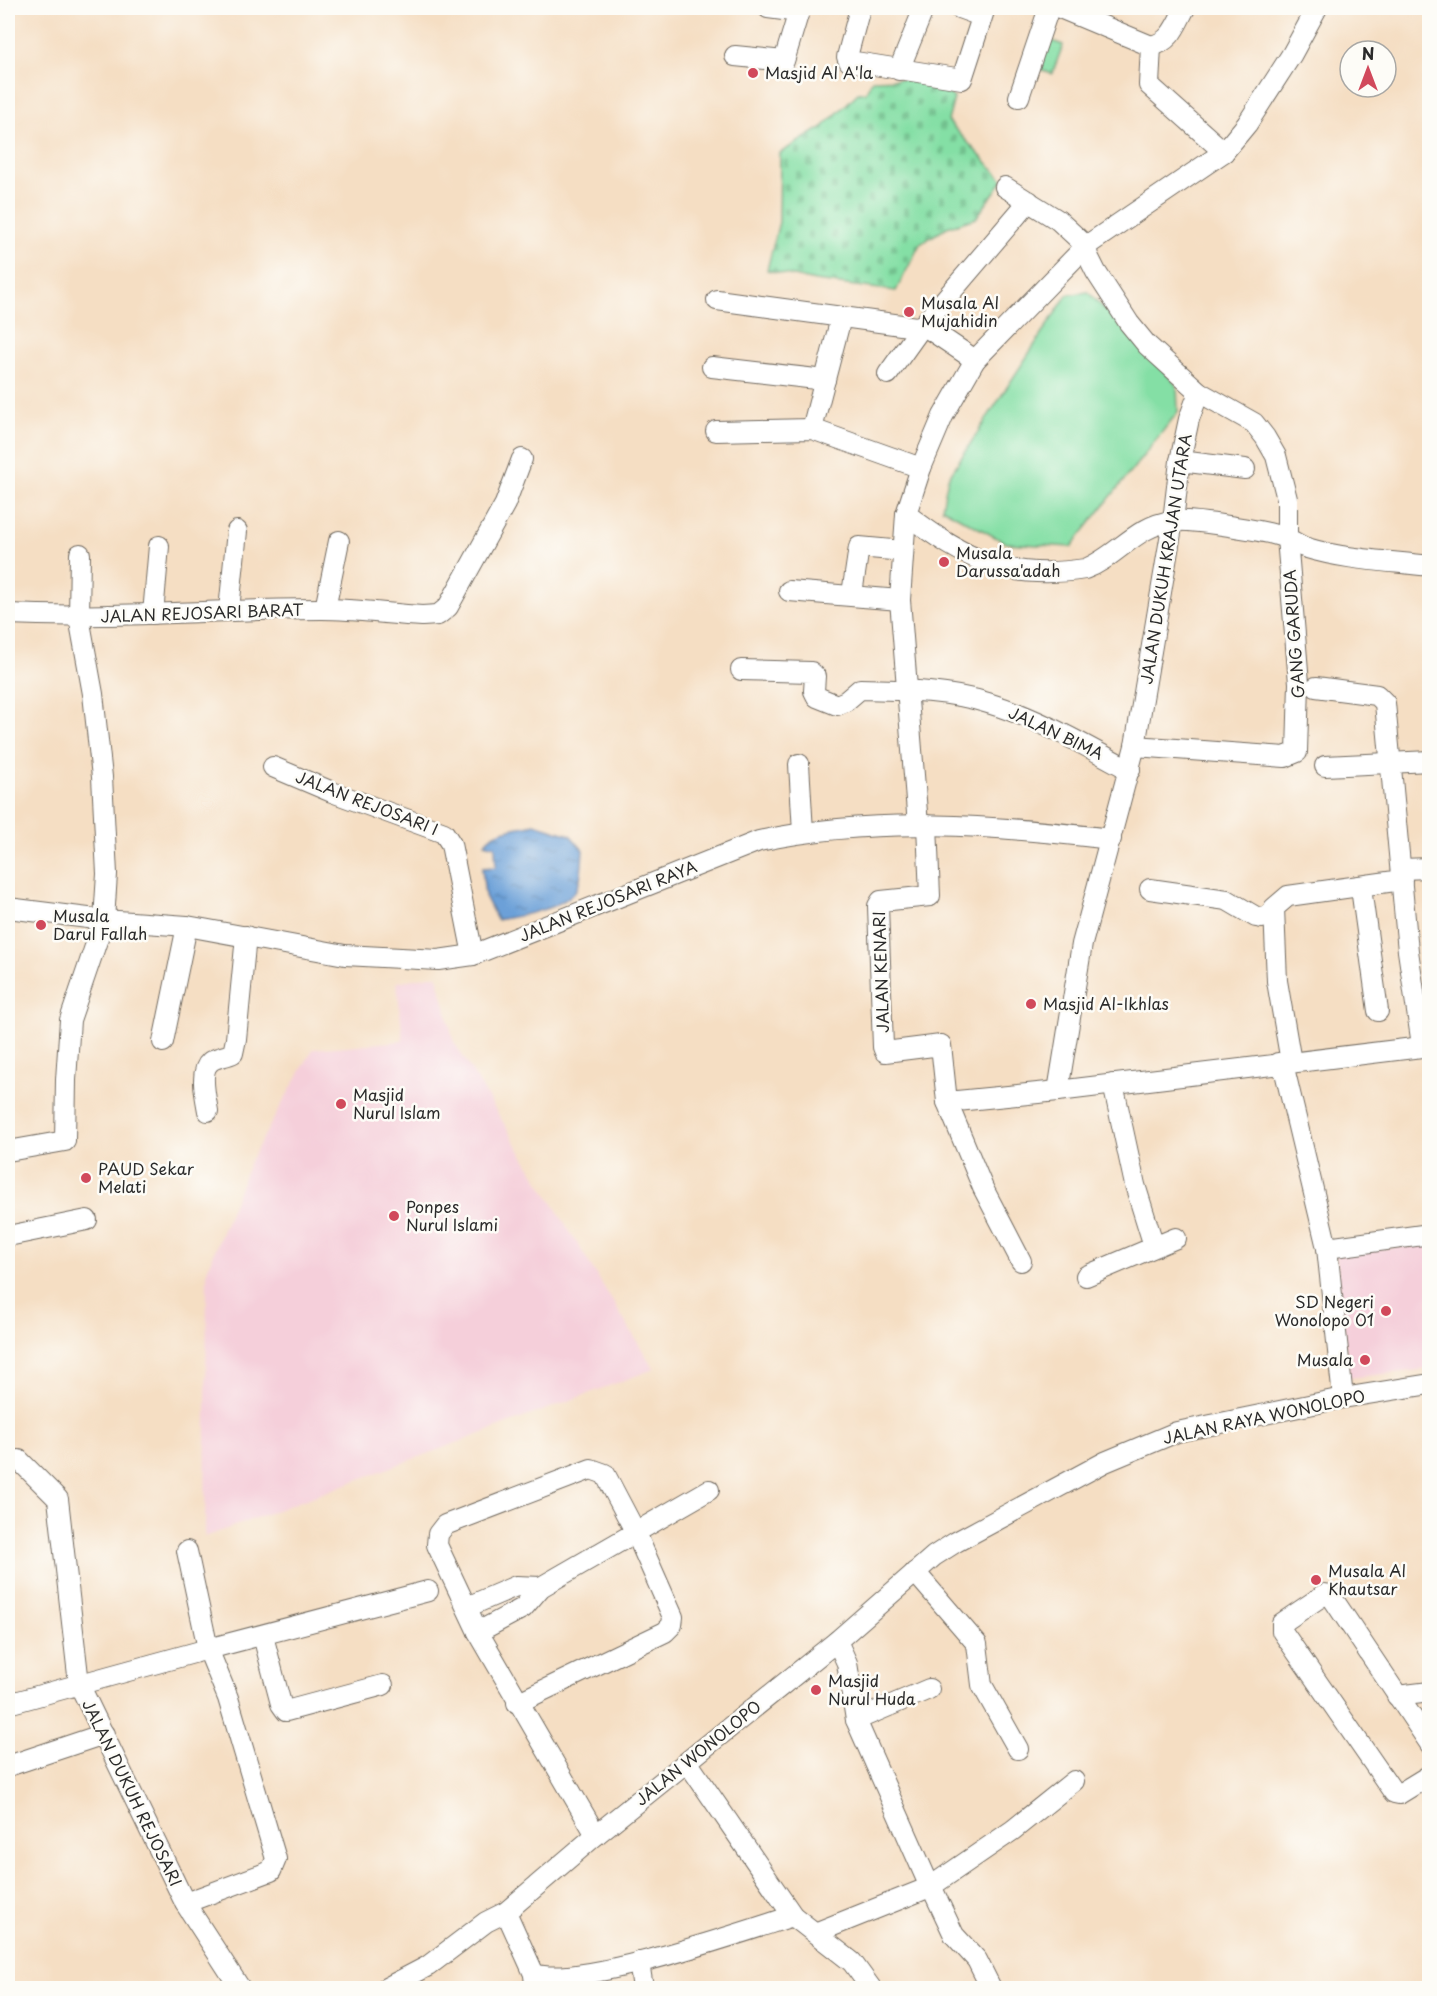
<svg xmlns="http://www.w3.org/2000/svg" width="1437" height="1996" font-family="'Playpen Sans',sans-serif">
<style>
.built{fill:#f5cfda}
.cemetery{fill:url(#cemetery-stones);stroke:#588568;stroke-width:1.5}
.park{fill:#84dfa5;stroke:#588568;stroke-width:1.5}
.water{fill:url(#water-ripples);stroke:#4c6682;stroke-width:1.5}
.lines{fill:none;stroke-linecap:round;stroke-linejoin:round}
.minor-casing{stroke:#726a60;stroke-width:22}
.minor{stroke:#fff;stroke-width:20}
.poi-dot{fill:#d1495b;stroke:#fdfcf7;stroke-width:2}
.labels{text-anchor:middle;stroke-width:5;stroke-linejoin:round;paint-order:stroke}
.poi-label{font-size:16px;fill:#2b2b2b;stroke:#fdfcf7;text-anchor:start}
.street-label{font-size:16px;fill:#2b2b2b;stroke:#fdfcf7}
</style>
<defs>
<pattern id="cemetery-stones" width="16" height="16" patternUnits="userSpaceOnUse" patternTransform="scale(1.5)"><rect width="16" height="16" fill="#84dfa5"/><path d="M2 7V4a2 2 0 0 1 4 0v3zM10 15v-3a2 2 0 0 1 4 0v3z" fill="#72c08e"/></pattern>
<pattern id="water-ripples" width="26" height="14" patternUnits="userSpaceOnUse" patternTransform="scale(1.5)"><rect width="26" height="14" fill="#6ca0d8"/><path d="M2 4q2-2 4 0t4 0M15 11q2-2 4 0t4 0" fill="none" stroke="#5983af"/></pattern>
</defs>
<rect width="100%" height="100%" fill="#fdfcf7"/>
<filter id="ink" filterUnits="userSpaceOnUse"><feTurbulence type="fractalNoise" baseFrequency=".0167" numOctaves="2"/><feDisplacementMap in="SourceGraphic" scale="12" xChannelSelector="R" yChannelSelector="G"/><feConvolveMatrix kernelMatrix="1 2 1 2 8 2 1 2 1" color-interpolation-filters="sRGB"/></filter>
<filter id="wash" filterUnits="userSpaceOnUse"><feTurbulence type="fractalNoise" baseFrequency=".008" numOctaves="4" result="noise"/><feDisplacementMap in="SourceGraphic" scale="24" xChannelSelector="R" yChannelSelector="G"/><feGaussianBlur stdDeviation="1.35" result="paint"/><feColorMatrix in="noise" values="0 0 0 0 0 0 0 0 0 0 0 0 0 0 0 0 0 1.4 0 .05"/><feComposite in="paint" operator="in"/></filter>
<g filter="url(#wash)">
<rect width="100%" height="100%" fill="#f5dec3"/>
<!-- built -->
<g class="built">
<path d="M 437,975 L 454,1042 L 654,1369 L 205,1537 L 207,1270 L 250,1161 L 313,1049 L 403,1041 L 397,982 Z"/>
<path d="M 1429,1244 L 1429,1369 L 1349,1378 L 1336,1253 Z"/>
</g>
<!-- cemetery -->
<path class="cemetery" d="M 932,78 L 954,98 L 948,121 L 1003,180 L 976,218 L 947,227 L 920,244 L 896,291 L 815,281 L 767,270 L 779,222 L 780,153 L 823,127 L 858,93 L 866,92 L 872,80 Z"/>
<!-- park -->
<g class="park">
<path d="M 1044,38 L 1063,45 L 1052,74 L 1033,67 Z"/>
<path d="M 1088,292 L 1177,385 L 1178,412 L 1071,547 L 1006,543 L 942,508 L 948,478 L 1067,295 Z"/>
</g>
<!-- water -->
<path class="water" d="M 535,824 L 570,835 L 583,850 C 582,861 582,882 575,891 C 560,910 519,916 497,920 L 485,896 L 482,868 L 496,867 L 495,846 L 485,843 C 493,829 520,828 535,824 Z"/>
</g>
<g filter="url(#ink)">
<g class="lines">
<defs>
<g id="minor">
<path d="M 768,8 L 799,12"/>
<path d="M 860,8 L 847,57 L 849,61 L 962,79 L 985,8"/>
<path d="M 959,8 L 981,16"/>
<path d="M 1060,8 L 1151,46 L 1149,85 L 1224,152"/>
<path d="M 1151,46 C 1171,42 1176,25 1185,8"/>
<path d="M 735,56 L 784,61 L 800,8"/>
<path d="M 899,70 L 924,8"/>
<path d="M 1019,97 L 1049,8"/>
<path d="M 1005,187 L 1058,220 L 1086,246 L 1088,256 L 1096,272 L 1129,323 L 1147,345 L 1199,392 L 1254,423 L 1265,437 L 1276,456 L 1287,499 L 1287,538 L 1299,683 L 1297,752 L 1285,757 L 1135,746"/>
<path d="M 717,300 L 916,327 L 923,325 L 975,360"/>
<path d="M 712,367 L 825,380"/>
<path d="M 888,374 L 923,325 L 1029,201"/>
<path d="M 1199,392 L 1189,419 L 1180,461 L 1173,521 L 1135,746 L 1082,944 L 1058,1091 L 1430,1046"/>
<path d="M 812,429 L 841,318"/>
<path d="M 716,431 L 812,429 L 921,468"/>
<path d="M 1180,461 L 1245,469"/>
<path d="M 906,514 C 966,560 1007,581 1085,569 C 1117,557 1136,525 1173,521 C 1191,519 1269,531 1286,538 C 1293,540 1299,546 1307,548 C 1346,560 1389,561 1430,566"/>
<path d="M 789,591 L 900,600"/>
<path d="M 852,594 L 859,547 L 903,551"/>
<path d="M 325,609 L 339,541"/>
<path d="M 229,610 L 237,531"/>
<path d="M 8,614 C 113,619 217,609 322,609 C 355,609 389,614 422,616 L 438,615 L 448,607 L 505,504 L 522,459"/>
<path d="M 153,614 L 159,546"/>
<path d="M 741,670 L 811,672 L 815,676 L 814,691 L 817,697 L 837,705 L 846,701 L 860,689 C 903,690 946,690 988,703 C 1038,718 1084,745 1130,770"/>
<path d="M 1316,687 L 1377,695 L 1385,703 L 1408,951 L 1422,1045"/>
<path d="M 799,764 L 803,832"/>
<path d="M 1325,766 L 1430,761"/>
<path d="M 273,767 L 332,792 L 444,833 L 451,844 L 473,955"/>
<path d="M 918,825 L 900,600 L 906,514 L 921,468 L 943,416 L 975,360 L 1086,246 L 1224,152 L 1247,124 L 1292,54 L 1317,8"/>
<path d="M 927,825 L 930,896 L 881,901 L 878,906 L 883,1047 L 885,1052 L 941,1045 L 947,1102 L 1058,1091"/>
<path d="M 1401,869 L 1430,868"/>
<path d="M 1361,888 L 1378,1011"/>
<path d="M 1150,889 L 1227,900 L 1256,917 L 1262,918 L 1273,913"/>
<path d="M 8,908 L 104,920 L 187,926 L 345,955 L 438,960 L 473,955 L 759,841 C 875,816 994,825 1111,839"/>
<path d="M 163,1042 L 187,926"/>
<path d="M 1288,1061 L 1290,1056 L 1277,981 L 1274,908 L 1288,896 L 1402,880"/>
<path d="M 1278,1063 L 1285,1072 L 1327,1248 L 1343,1398"/>
<path d="M 1113,1084 L 1135,1185 L 1154,1246"/>
<path d="M 947,1102 L 983,1188 L 1021,1261"/>
<path d="M 208,1111 C 206,1099 199,1071 210,1062 C 215,1057 226,1057 233,1053 L 236,1039 L 246,936"/>
<path d="M 8,1151 L 65,1141 L 66,1080 L 70,1020 L 104,920 L 107,874 L 102,777 L 93,694 L 79,617 L 80,554"/>
<path d="M 8,1236 L 87,1220"/>
<path d="M 1327,1248 L 1430,1234"/>
<path d="M 1086,1276 L 1176,1238"/>
<path d="M 19,1460 L 58,1499 L 79,1684 L 185,1903 L 240,1988"/>
<path d="M 187,1551 L 208,1649 L 428,1591"/>
<path d="M 915,1572 L 977,1644 L 982,1685 L 1018,1749"/>
<path d="M 467,1607 L 516,1586 L 541,1587"/>
<path d="M 478,1632 L 523,1608 L 541,1587 L 709,1490"/>
<path d="M 263,1636 L 281,1704 L 286,1711 L 383,1685"/>
<path d="M 837,1641 L 847,1663 L 856,1720 L 930,1887"/>
<path d="M 1397,1696 L 1430,1692"/>
<path d="M 517,1703 L 665,1632 L 672,1625 L 673,1617 L 635,1531 L 605,1474 L 591,1469 L 445,1525 L 438,1534 L 437,1545 L 478,1632 L 596,1835"/>
<path d="M 8,1704 L 208,1649 L 228,1698 L 276,1859 L 271,1871 L 185,1903"/>
<path d="M 856,1720 L 929,1689"/>
<path d="M 1430,1744 L 1331,1596 L 1325,1594 L 1282,1623 L 1282,1631 L 1394,1793 L 1399,1794 L 1430,1775"/>
<path d="M 688,1763 L 793,1916 L 852,1962 L 871,1988"/>
<path d="M 8,1766 L 104,1734"/>
<path d="M 931,1886 L 954,1935 L 977,1960 L 991,1988"/>
<path d="M 506,1912 L 534,1974 L 535,1986"/>
<path d="M 815,1933 L 930,1887 L 1013,1830 L 1074,1781"/>
<path d="M 639,1962 L 643,1988"/>
<path d="M 534,1974 C 579,1989 742,1932 793,1916"/>
<path d="M 386,1988 L 428,1966 L 486,1922 L 506,1912 L 596,1835 L 837,1641 L 934,1556 L 956,1542 L 1105,1462 L 1177,1432 L 1343,1398 L 1430,1384"/>
</g>
</defs>
<!-- minor casing -->
<use href="#minor" class="minor-casing"/>
<!-- minor -->
<use href="#minor" class="minor"/>
</g>
</g>
<!-- markers -->
<g class="poi-dot">
<circle cx="753" cy="73" r="6"/>
<circle cx="909" cy="312" r="6"/>
<circle cx="944" cy="562" r="6"/>
<circle cx="41" cy="925" r="6"/>
<circle cx="1031" cy="1004" r="6"/>
<circle cx="341" cy="1104" r="6"/>
<circle cx="86" cy="1178" r="6"/>
<circle cx="394" cy="1216" r="6"/>
<circle cx="1386" cy="1311" r="6"/>
<circle cx="1365" cy="1360" r="6"/>
<circle cx="1316" cy="1580" r="6"/>
<circle cx="816" cy="1690" r="6"/>
</g>
<g class="labels">
<!-- poi labels -->
<g class="poi-label">
<text x="765" y="79">Masjid Al A'la</text>
<text x="921" y="309">Musala Al<tspan x="921" dy="18">Mujahidin</tspan></text>
<text x="956" y="559">Musala<tspan x="956" dy="18">Darussa'adah</tspan></text>
<text x="53" y="922">Musala<tspan x="53" dy="18">Darul Fallah</tspan></text>
<text x="1043" y="1010">Masjid Al-Ikhlas</text>
<text x="353" y="1101">Masjid<tspan x="353" dy="18">Nurul Islam</tspan></text>
<text x="98" y="1175">PAUD Sekar<tspan x="98" dy="18">Melati</tspan></text>
<text x="406" y="1213">Ponpes<tspan x="406" dy="18">Nurul Islami</tspan></text>
<text x="1374" y="1308" text-anchor="end">SD Negeri<tspan x="1374" dy="18">Wonolopo 01</tspan></text>
<text x="1353" y="1366" text-anchor="end">Musala</text>
<text x="1328" y="1577">Musala Al<tspan x="1328" dy="18">Khautsar</tspan></text>
<text x="828" y="1687">Masjid<tspan x="828" dy="18">Nurul Huda</tspan></text>
</g>
<!-- street labels -->
<g class="street-label">
<text transform="translate(1166 559) rotate(-81)" y="6">JALAN DUKUH KRAJAN UTARA</text>
<text transform="translate(202 613) rotate(-2)" y="6">JALAN REJOSARI BARAT</text>
<text transform="translate(1294 634) rotate(-94)" y="6">GANG GARUDA</text>
<text transform="translate(1056 733) rotate(25)" y="6">JALAN BIMA</text>
<text transform="translate(367 803) rotate(21)" y="6">JALAN REJOSARI I</text>
<text transform="translate(608 901) rotate(-22)" y="6">JALAN REJOSARI RAYA</text>
<text transform="translate(881 972) rotate(-92)" y="6">JALAN KENARI</text>
<text transform="translate(1264 1417) rotate(-12)" y="6">JALAN RAYA WONOLOPO</text>
<text transform="translate(698 1753) rotate(-39)" y="6">JALAN WONOLOPO</text>
<text transform="translate(132 1793) rotate(64)" y="6">JALAN DUKUH REJOSARI</text>
</g>
</g>
<!-- margin -->
<rect width="1437" height="1996" fill="none" stroke="#fdfcf7" stroke-width="30"/>
<!-- north arrow -->
<g transform="translate(1368 69)"><circle r="28" fill="#fdfcf7" stroke="#a9a8a5" stroke-width="1.5"/>
<path d="M0-4.5L10 22L0 15L-10 22Z" fill="#d1495b"/>
<text y="-9" font-size="16" font-weight="bold" text-anchor="middle" fill="#2b2b2b">N</text>
</g>
</svg>
